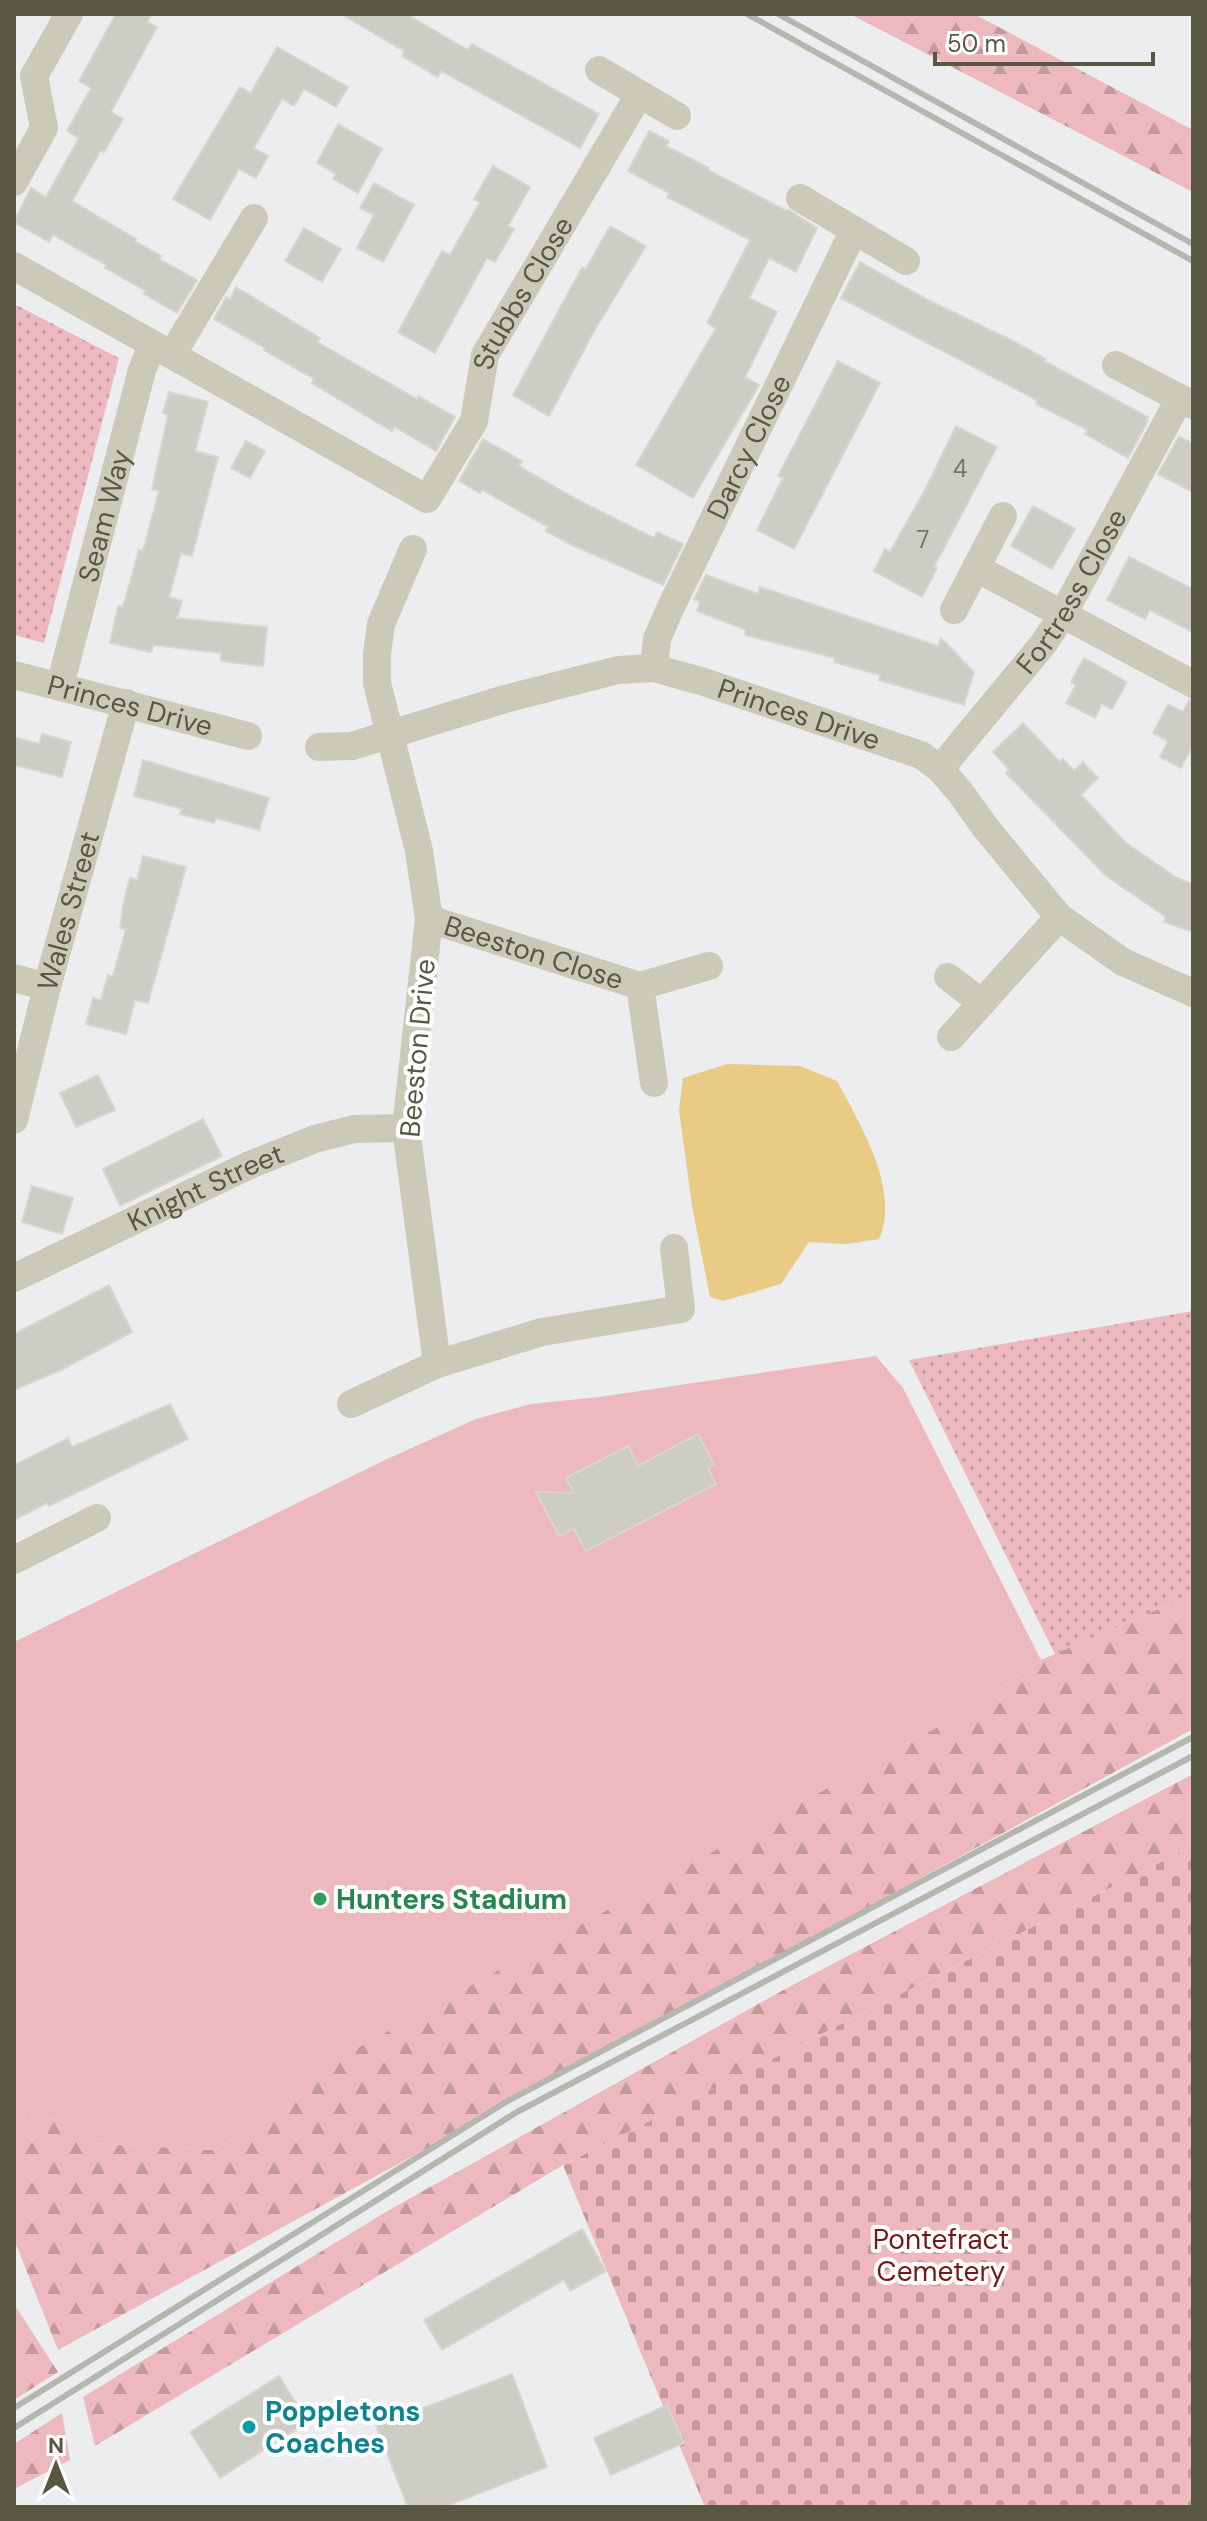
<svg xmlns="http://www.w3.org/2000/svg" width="1207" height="2521" font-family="'DM Sans',sans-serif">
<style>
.grass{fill:url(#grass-dots)}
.forest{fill:url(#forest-firs)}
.cemetery{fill:url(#cemetery-stones)}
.pitch{fill:#edb9bf}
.water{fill:#e9cb86}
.building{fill:#cdcdc5;stroke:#d6d7cf;stroke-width:2}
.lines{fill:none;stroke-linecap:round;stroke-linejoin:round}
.minor{stroke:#cbcab9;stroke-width:28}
.rail{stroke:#b5b6ad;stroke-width:6}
.leisure-dot{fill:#2e9e5b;stroke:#fff;stroke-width:3}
.culture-dot{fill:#0f9aa8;stroke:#fff;stroke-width:3}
.labels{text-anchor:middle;stroke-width:8;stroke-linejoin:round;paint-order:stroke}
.number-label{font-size:24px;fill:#757464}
.street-label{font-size:28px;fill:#585744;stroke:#fff}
.leisure-label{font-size:28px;font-weight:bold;fill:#27864d;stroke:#fff;text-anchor:start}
.park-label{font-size:28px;fill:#771818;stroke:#fff}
.culture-label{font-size:28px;font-weight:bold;fill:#0d838f;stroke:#fff;text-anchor:start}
</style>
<defs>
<pattern id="grass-dots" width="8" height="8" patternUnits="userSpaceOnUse" patternTransform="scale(2)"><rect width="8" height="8" fill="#edb9bf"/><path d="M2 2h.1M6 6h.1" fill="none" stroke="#c3999d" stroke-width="1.8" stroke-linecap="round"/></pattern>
<pattern id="forest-firs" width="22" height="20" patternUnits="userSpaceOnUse" patternTransform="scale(2)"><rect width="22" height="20" fill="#edb9bf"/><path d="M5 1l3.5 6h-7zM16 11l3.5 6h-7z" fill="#c3999d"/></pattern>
<pattern id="cemetery-stones" width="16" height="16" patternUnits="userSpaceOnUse" patternTransform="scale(2)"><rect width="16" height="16" fill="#edb9bf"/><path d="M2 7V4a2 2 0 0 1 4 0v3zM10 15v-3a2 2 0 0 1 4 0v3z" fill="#c3999d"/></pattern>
</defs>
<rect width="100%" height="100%" fill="#ebedee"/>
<!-- grass -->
<g class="grass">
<path d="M 14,304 L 119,358 L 44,643 L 14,635 Z"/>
<path d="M 1193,1311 L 1193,1594 L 1055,1654 L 909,1360 Z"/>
</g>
<!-- forest -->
<g class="forest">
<path d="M 850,14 L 974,14 L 1193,130 L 1193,192 Z"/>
<path d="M 1193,1594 L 1193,1729 L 58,2350 L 14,2239 L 14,2143 L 27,2113 L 58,2119 L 90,2143 L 213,2150 L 291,2108 L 281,2090 L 972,1708 L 1041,1660 Z"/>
<path d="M 1193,1774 L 1193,1846 L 563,2165 L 95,2446 L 83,2397 L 389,2210 L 787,1988 Z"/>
<path d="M 14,2304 L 58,2372 L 14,2400 Z"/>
<path d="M 62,2413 L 70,2460 L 14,2489 L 14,2444 Z"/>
</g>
<!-- cemetery -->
<path class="cemetery" d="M 1193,1846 L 1193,2507 L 705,2507 L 563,2165 Z"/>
<!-- pitch -->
<path class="pitch" d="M 876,1356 L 903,1388 L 1041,1660 L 972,1708 L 282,2090 L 291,2108 L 213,2150 L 89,2143 L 58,2119 L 27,2113 L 14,2143 L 14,1642 L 385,1460 L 476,1419 L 531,1404 L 599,1397 Z"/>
<!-- water -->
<path class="water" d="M 727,1064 L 800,1066 L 837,1081 C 860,1124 901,1191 879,1239 L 847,1244 L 809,1242 L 781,1284 L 723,1301 L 710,1297 L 692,1206 L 679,1110 L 683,1078 Z"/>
<!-- building -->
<g class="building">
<path d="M 116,14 L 152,14 L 147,22 L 157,27 L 111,112 L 123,119 L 104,152 L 101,150 L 72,201 L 136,239 L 135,241 L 161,256 L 159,259 L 197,280 L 177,313 L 144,294 L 146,291 L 105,268 L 106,265 L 53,235 L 49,242 L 14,222 L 31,188 L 46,197 L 79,138 L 67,131 L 91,88 L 79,81 Z"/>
<path d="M 341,14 L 406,14 L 468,50 L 472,44 L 599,114 L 580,148 L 441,71 L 438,77 L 402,56 L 404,51 Z"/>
<path d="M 277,47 L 348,87 L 336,107 L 304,89 L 294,106 L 282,99 L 254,148 L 268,156 L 256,178 L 239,169 L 210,220 L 173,199 L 240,87 L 251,93 Z"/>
<path d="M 338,124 L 382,149 L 358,193 L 333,179 L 336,174 L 317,163 Z"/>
<path d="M 649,131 L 669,141 L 666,146 L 709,168 L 708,170 L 785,210 L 789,210 L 817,228 L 796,272 L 769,258 L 749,298 L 777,312 L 745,377 L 759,385 L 693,498 L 636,465 L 716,328 L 707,323 L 750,240 L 667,197 L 669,193 L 628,171 Z"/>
<path d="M 493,166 L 530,187 L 508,226 L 514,229 L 495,262 L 487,258 L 435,353 L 398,332 L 442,251 L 450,255 L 480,202 L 474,199 Z"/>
<path d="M 374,183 L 414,205 L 383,262 L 357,248 L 374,215 L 360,208 Z"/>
<path d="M 610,226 L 646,246 L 594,331 L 549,416 L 513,395 L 567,295 L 582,268 L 586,269 Z"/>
<path d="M 304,228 L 341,249 L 322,282 L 285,261 Z"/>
<path d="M 860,262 L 930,301 L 1015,342 L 1046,359 L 1044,361 L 1148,417 L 1146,420 L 1148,421 L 1128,458 L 1085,434 L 1088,430 L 1036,404 L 1037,400 L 841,298 Z"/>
<path d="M 236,287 L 320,338 L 317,342 L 417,399 L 418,396 L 455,417 L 436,451 L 395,427 L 392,431 L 368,417 L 312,383 L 314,379 L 264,350 L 265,348 L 214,319 L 226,297 L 230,299 Z"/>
<path d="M 838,361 L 880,383 L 794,549 L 757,530 L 783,478 L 778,476 Z"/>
<path d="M 169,392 L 208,402 L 195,451 L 218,457 L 192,556 L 181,553 L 169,597 L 182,601 L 177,618 L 267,627 L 263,666 L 221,661 L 221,653 L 153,645 L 151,652 L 110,643 L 118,606 L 123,607 L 139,550 L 143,551 L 159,491 L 152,489 L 168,415 L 163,413 Z"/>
<path d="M 956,426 L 997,447 L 934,567 L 937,568 L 922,597 L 874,571 L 885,549 L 890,552 L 925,490 Z"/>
<path d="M 1179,436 L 1193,444 L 1193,492 L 1158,474 Z"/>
<path d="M 483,439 L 522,461 L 519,466 L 576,499 L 654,538 L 657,532 L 683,544 L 663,585 L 572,545 L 546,531 L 548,527 L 482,490 L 480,493 L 459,481 Z"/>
<path d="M 246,441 L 265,451 L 250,478 L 231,468 Z"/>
<path d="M 1033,506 L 1075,529 L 1052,569 L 1011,546 Z"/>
<path d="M 1129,557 L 1193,589 L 1193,632 L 1150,610 L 1145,619 L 1107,600 Z"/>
<path d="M 706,575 L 758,594 L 760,587 L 938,646 L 941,638 L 974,672 L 964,705 L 879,680 L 880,675 L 834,662 L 835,658 L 745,635 L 746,630 L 697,611 L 700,602 L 694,599 Z"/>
<path d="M 1084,658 L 1127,682 L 1112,709 L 1102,704 L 1095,718 L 1066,703 L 1076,685 L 1071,682 Z"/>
<path d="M 1189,700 L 1193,701 L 1193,753 L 1190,751 L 1181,768 L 1160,757 L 1168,741 L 1153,733 L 1168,704 L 1183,712 Z"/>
<path d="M 1023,723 L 1060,762 L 1063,759 L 1074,771 L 1083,762 L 1098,778 L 1081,795 L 1126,843 L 1177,878 L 1193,884 L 1193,932 L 1164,922 L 1166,917 L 1105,875 L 1006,773 L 1009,770 L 993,752 Z"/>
<path d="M 42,734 L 71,742 L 62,777 L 14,765 L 14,737 L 39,744 Z"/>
<path d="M 143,760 L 269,798 L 259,830 L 216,818 L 214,823 L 180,814 L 182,809 L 134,796 Z"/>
<path d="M 143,856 L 186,867 L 148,1003 L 135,1000 L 126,1034 L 86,1024 L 93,998 L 101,1000 L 108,975 L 113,976 L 126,929 L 120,928 L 123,905 L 130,878 L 137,880 Z"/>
<path d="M 98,1075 L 115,1110 L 76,1127 L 60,1093 Z"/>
<path d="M 203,1119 L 222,1156 L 120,1206 L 103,1169 Z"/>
<path d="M 32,1186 L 73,1198 L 62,1234 L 22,1222 Z"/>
<path d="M 109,1285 L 132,1332 L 61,1370 L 14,1390 L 14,1334 Z"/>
<path d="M 170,1404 L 188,1439 L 49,1506 L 47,1503 L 14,1520 L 14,1465 L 68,1438 L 72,1447 Z"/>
<path d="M 698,1434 L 714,1465 L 708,1469 L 716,1484 L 586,1551 L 574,1529 L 559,1536 L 536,1492 L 574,1493 L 566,1478 L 628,1446 L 638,1466 Z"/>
<path d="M 582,2229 L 606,2271 L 570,2291 L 564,2280 L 442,2350 L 424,2320 Z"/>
<path d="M 512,2374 L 547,2467 L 444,2507 L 408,2507 L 376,2426 Z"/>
<path d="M 279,2376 L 308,2422 L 220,2478 L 190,2432 Z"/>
<path d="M 667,2405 L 684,2443 L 611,2475 L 594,2438 Z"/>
</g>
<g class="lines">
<!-- minor -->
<g class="minor">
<path d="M 599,70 L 677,116"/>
<path d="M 14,182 L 44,128 L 34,76 L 69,14"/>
<path d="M 800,198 L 906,261"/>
<path id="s1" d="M 14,266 L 427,499 L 474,421 L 485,355 L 639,95"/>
<path d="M 172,355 L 254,218"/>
<path d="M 1116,365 L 1193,405"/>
<path d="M 413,549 L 381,624 L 377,654 L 377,683 L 419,851 L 429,919 L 406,1128 L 437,1364"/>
<path d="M 976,568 L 1193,684"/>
<path d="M 954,610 L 1003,516"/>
<path id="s2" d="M 654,668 L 657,639 L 669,611 L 854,230"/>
<path id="s3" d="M 14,675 L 248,736"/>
<path id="s4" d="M 60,686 L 142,370 L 152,346"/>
<path id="s5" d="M 319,747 L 352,746 L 505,699 L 618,670 L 654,668 L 704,682 L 921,755 L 940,769 L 960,792 L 985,827 L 1059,917 L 1123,962 L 1193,993"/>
<path id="s6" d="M 940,769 L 1044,643 L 1062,616 L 1180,398"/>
<path id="s7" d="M 429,919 L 640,986 L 654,1083"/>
<path d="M 948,977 L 982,1003"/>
<path d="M 14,978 L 47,987"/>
<path d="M 640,986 L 709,966"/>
<path d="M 951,1037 L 1059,917"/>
<path id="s8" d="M 14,1120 L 47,987 L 126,703"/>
<path id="s9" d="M 14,1278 L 252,1164 L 315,1139 L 354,1129 L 406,1128"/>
<path d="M 351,1404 L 437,1364 L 542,1332 L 681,1309 L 674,1248"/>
<path d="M 14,1560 L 97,1518"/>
</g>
<!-- rail -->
<g class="rail">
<path d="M 747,14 L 1193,261"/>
<path d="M 778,14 L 1193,244"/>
<path d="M 14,2408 L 506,2102 L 1193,1737"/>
<path d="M 14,2428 L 517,2112 L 1193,1756"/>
</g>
</g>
<!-- markers -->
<circle class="leisure-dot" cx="320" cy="1899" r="8"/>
<circle class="culture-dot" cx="249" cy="2427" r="8"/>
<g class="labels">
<!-- number labels -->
<g class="number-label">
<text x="960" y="477">4</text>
<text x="923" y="548">7</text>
</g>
<!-- street labels -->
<g class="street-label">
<text dy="10" stroke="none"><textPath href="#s1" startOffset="704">Stubbs Close</textPath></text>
<text dy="10" stroke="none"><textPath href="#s2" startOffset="242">Darcy Close</textPath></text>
<text dy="10" stroke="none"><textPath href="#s4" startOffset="176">Seam Way</textPath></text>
<text dy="10" stroke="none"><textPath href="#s6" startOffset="222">Fortress Close</textPath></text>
<text dy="10" stroke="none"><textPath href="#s3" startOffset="120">Princes Drive</textPath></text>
<text dy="10" stroke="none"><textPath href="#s5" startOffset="498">Princes Drive</textPath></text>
<text dy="10" stroke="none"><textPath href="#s8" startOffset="216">Wales Street</textPath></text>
<text dy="10" stroke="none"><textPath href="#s7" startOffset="110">Beeston Close</textPath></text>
<text transform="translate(417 1048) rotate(-85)" y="10">Beeston Drive</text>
<text dy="10" stroke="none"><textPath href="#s9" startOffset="212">Knight Street</textPath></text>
</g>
<!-- leisure labels -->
<g class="leisure-label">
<text x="336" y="1909">Hunters Stadium</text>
</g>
<!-- park labels -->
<g class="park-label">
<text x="941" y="2249">Pontefract<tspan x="941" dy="32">Cemetery</tspan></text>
</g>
<!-- culture labels -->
<g class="culture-label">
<text x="265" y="2421">Poppletons<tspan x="265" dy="32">Coaches</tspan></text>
</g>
</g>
<!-- border -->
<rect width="1207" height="2521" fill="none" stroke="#585744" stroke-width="32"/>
<!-- north arrow -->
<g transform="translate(56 2465)" stroke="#ffffff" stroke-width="6" paint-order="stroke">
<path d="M0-6L14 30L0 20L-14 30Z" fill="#585744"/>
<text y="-12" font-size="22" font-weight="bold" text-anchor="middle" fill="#585744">N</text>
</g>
<!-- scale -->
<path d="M935 52v12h218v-12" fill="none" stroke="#585744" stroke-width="4"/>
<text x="947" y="52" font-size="24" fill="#585744" stroke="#ffffff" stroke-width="6" paint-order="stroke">50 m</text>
</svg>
